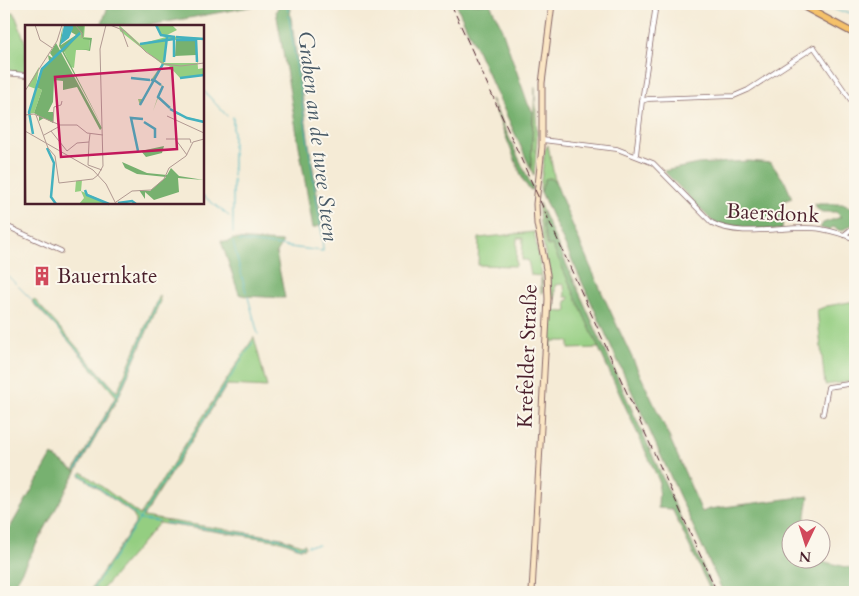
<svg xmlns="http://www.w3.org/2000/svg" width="859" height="596" font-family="Cardo,serif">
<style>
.green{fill:#94ce81;stroke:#6f7656}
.forest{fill:#77b16f;stroke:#60684d}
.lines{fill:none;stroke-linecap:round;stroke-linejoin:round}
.stream{stroke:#43b1bf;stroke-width:1}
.street-casing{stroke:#866667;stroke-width:5.5}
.secondary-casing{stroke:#866667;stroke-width:7}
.primary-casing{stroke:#866667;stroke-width:8}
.street{stroke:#fff;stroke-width:4}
.secondary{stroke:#fbe6c4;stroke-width:5}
.primary{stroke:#f5c16b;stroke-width:5.5}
.rail{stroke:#4a1f2b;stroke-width:1;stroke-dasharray:8 4;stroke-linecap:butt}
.labels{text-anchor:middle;stroke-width:4;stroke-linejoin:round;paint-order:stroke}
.street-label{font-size:21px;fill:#4a1f2b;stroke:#fbf7ec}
.poi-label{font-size:21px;fill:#4a1f2b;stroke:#fbf7ec;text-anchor:start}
.water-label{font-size:22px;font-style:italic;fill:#475966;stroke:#fbf7ec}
.inset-river{fill:none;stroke:#43b1bf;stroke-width:2.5}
.inset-road{fill:none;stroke:#b19992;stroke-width:1}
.view{fill:#c2185b;fill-opacity:0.15;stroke:#c2185b;stroke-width:2.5}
.inset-edge{fill:none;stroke:#4a1f2b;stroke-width:2.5}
</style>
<rect width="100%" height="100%" fill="#fbf7ec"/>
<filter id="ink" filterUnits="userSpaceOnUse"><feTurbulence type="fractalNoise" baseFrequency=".02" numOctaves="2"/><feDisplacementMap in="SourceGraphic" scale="10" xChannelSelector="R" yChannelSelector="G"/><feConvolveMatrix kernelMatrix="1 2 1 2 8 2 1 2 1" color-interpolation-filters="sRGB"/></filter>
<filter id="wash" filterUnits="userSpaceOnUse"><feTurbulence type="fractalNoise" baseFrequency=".0096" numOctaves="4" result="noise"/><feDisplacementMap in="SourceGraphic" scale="20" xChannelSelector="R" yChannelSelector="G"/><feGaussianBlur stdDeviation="1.12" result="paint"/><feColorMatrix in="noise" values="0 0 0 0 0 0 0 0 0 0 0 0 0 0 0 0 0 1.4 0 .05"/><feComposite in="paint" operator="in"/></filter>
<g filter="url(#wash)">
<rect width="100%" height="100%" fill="#f5ebd6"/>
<!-- green -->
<g class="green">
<path d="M 14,12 L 26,44 L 26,73 L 7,72 L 4,70 L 4,18 Z"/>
<path d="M 535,87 L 537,137 L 534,176 L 531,169 Z"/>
<path d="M 548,145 L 555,181 L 551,178 L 545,179 L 541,192 L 540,189 L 545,150 Z"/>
<path d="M 539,203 L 542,210 L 543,227 L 547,246 L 552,245 L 599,348 L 569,349 L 569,341 L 552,341 L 550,354 L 549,354 L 551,303 L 555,302 L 555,311 L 564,312 L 567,311 L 566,301 L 569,300 L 569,297 L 565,297 L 564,284 L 555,285 L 555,299 L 551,299 C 551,266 538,235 539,203 Z"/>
<path d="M 534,232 L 542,276 L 543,293 L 541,293 L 541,276 L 531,275 L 528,260 L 522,260 L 523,238 L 517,238 L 516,266 L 478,265 L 479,238 Z"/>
<path d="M 159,295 L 160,301 L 118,398 L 76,472 L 74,471 L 116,396 L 60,331 L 32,302 L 34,299 L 117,392 Z"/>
<path d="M 855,301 L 855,381 L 825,385 L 817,310 L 827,306 Z"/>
<path d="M 254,337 L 267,387 L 227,385 L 143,517 L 282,538 L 301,545 L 305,544 L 305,548 L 300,548 L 281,541 L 159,523 L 100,592 L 96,588 L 93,592 L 89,592 L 135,524 L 135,519 L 133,514 L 80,475 L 82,472 L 140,515 Z"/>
</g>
<!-- forest -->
<g class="forest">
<path d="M 109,4 L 266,4 L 145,26 L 101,26 Z"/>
<path d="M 280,4 L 289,4 L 309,144 L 322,225 L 313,228 L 276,11 Z"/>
<path d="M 456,4 L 490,4 L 500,24 L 528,104 L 533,112 L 531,169 Z"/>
<path d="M 491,99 L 533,189 L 532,190 L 529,189 L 523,180 Z"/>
<path d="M 749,161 L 771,163 L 785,182 L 792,198 L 783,201 L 782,230 L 733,228 L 713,222 L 664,171 L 698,164 Z"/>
<path d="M 549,178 L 555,181 C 584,257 619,330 654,404 C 671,439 686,476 702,512 L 709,509 L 809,496 L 804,528 L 792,528 L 792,558 L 812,559 L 855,569 L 855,592 L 723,592 L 541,192 L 545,179 Z"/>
<path d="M 815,204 L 845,204 L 854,211 L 855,223 L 841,231 L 833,227 L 829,230 L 820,228 L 823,223 L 841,217 L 836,212 L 822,212 L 817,209 Z"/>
<path d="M 542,210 L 714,592 L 711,592 L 672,509 L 658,508 L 659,481 L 552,245 L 548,246 L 543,227 Z"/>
<path d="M 232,239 L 283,242 L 276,253 L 285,298 L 246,296 L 239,294 L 221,241 L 229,242 Z"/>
<path d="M 52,455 L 76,472 L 13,587 L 4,580 L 4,538 Z"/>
</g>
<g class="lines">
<!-- stream -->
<g class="stream">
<path d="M 821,4 L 841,12 L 855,13"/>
<path d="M 202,89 L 227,116"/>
<path d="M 233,117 L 233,176"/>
<path d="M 233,179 L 233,233"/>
<path d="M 202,195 L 229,216"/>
<path d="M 239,241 L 323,251 L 322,235 L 287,4"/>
<path d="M 233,242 L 246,292"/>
<path d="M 4,272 L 31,299"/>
<path d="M 248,297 L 258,334"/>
<path d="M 33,301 L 118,395 L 76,470"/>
<path d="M 118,395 L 158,301"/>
<path d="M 80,474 L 137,516 L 139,520 L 91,592"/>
<path d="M 139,520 L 253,342"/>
<path d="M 140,520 L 159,522"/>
<path d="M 165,523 L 281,539 L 300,547 L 304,546"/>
<path d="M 308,546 L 318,545"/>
<path d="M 4,582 L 12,588"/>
<path d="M 15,591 L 16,592"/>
</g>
</g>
</g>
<g filter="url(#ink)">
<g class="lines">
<defs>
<g id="street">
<path d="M 4,73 L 26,75"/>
<path d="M 642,101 L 656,4"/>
<path d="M 542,140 L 617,149 L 653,163 L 712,223 C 743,239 788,224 821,229 C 832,231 845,235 855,239"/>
<path d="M 636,155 L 642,101 L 648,99 L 734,96 L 748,90 L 814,47 L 855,106"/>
<path d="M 4,225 L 61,251"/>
<path d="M 844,235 L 855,226"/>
<path d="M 823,414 L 828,387 L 855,383"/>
</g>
<path id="secondary" d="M 532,592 L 548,299 L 547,274 L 537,224 L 536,204 L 542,147 L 542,83 L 552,4"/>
<path id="primary" d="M 799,4 L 855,34"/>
</defs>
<!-- street casing -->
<use href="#street" class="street-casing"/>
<!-- secondary casing -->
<use href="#secondary" class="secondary-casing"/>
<!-- primary casing -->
<use href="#primary" class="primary-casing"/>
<!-- street -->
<use href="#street" class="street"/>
<!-- secondary -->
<use href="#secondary" class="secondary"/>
<!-- primary -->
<use href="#primary" class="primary"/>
<!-- rail -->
<path class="rail" d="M 451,4 L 717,592"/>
</g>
</g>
<!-- icons -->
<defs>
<symbol id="building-bare" viewBox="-9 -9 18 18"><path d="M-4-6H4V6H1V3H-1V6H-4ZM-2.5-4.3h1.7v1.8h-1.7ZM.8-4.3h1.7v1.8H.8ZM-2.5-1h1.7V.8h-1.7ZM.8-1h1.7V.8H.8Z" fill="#d1495b" stroke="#fbf7ec" stroke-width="2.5" paint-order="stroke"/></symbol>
</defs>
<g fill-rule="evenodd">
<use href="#building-bare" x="28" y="262" width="28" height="28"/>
</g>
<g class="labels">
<!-- street labels -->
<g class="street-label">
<text transform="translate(773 213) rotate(3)" y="7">Baersdonk</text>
<text transform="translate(527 356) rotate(-88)" y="7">Krefelder Straße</text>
</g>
<!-- poi labels -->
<g class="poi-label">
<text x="57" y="283">Bauernkate</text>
</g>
<!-- water labels -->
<g class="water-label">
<text transform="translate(319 136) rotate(83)" y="8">Graben an de twee Steen</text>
</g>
</g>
<!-- overview -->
<g transform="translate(25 25)">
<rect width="179" height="179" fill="#f5ebd6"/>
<path d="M 60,0 L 59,12 L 67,13 L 57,14 L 65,14 L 64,25 L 51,25 L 49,43 L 46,42 L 39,26 ZM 94,0 L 115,19 L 141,12 L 135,10 L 131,0 L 147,0 L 152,5 L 140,11 L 179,13 L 171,14 L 173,44 L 179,43 L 179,50 L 155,53 L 144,41 L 138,40 L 129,55 L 138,61 L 133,72 L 141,80 L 157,91 L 179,96 L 179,104 L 178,97 L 164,94 L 151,89 L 133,73 L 128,86 L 133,71 L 137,61 L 129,56 L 115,81 L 113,74 L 118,74 L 128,56 L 104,53 L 126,55 L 137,39 L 95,6 ZM 142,14 L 150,15 L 149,18 L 149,34 L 150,15 L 171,16 L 172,38 L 139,38 ZM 14,42 L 11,62 L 17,65 L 9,88 L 4,89 L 11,64 L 3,61 ZM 57,155 L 56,166 L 85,179 L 54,179 L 59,173 L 56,166 L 50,167 L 51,156 Z" fill="#94ce81" fill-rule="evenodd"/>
<path d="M 38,0 L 36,20 L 51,10 L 46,7 L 48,0 L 59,0 L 58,13 L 67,13 L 65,26 L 57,24 L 64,25 L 65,15 L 58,14 L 56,7 L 39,27 L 77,101 L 34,21 ZM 151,15 L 171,16 L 171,30 L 150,31 ZM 31,18 L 77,103 L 75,105 L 52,62 L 38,65 L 38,56 L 29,55 L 28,77 L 23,87 L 28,87 L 28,98 L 19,93 L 14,96 L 14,91 L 9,88 L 17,65 L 11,62 L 16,44 L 24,36 L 23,30 L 29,34 L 25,28 ZM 139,121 L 137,128 L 121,132 L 116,126 ZM 97,137 L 122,148 L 142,150 L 146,143 L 154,151 L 179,155 L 153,153 L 154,167 L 129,175 L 120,167 L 120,174 L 114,165 L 125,166 L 141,152 L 112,149 L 100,143 Z" fill="#77b16f"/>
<path d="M 39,0 L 48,0 L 48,3 L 44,13 L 35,20 Z" fill="#43b1bf"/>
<path class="inset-river" d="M 131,0 L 136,10 L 150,12M 151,12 L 179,14M 171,14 L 172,37M 151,15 L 170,15M 115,19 L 149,14 L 149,32M 139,37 L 142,12M 106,53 L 125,55M 155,53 L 179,50M 136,60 L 129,55 L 138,39M 138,61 L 133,72 L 145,83M 115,80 L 129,55 L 126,55M 145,84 L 162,93 L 179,97M 119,97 L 130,104 L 130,113M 8,109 L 4,87 L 17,44 L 55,8M 22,123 L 29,138 L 26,172 L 31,179M 113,126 L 106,93 L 118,94M 60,165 L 62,170 L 84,179M 93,178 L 107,176 L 111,179"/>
<path class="inset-road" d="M 10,0 L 15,15 L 27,23M 50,0 L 57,8 L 57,13M 85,0 L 100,6 L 121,27 L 139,39 L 156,41 L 179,38M 96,3 L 103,22M 0,66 L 32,16 L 37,0M 0,90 L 9,89 L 35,100 L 52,100 L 62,108 L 78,110M 11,90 L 23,123 L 30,131 L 34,158 L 68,154 L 73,150M 142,91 L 179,108M 28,98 L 29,82 L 36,80 L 37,76M 0,106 L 68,145 L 81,159 L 91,179M 26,106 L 42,126 L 52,118 L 64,117 L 65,109M 0,107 L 1,179M 19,110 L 35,101M 141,114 L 165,114 L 166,118M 151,115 L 162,130M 64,117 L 63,140 L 77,145M 73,150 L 78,141 L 75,24 L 81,0M 91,177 L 107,166 L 126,165 L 139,154 L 144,143 L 161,131 L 168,117 L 179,114"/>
<path class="view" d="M 147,43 L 152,124 L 36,132 L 30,52 Z"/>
<rect width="179" height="179" class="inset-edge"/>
</g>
<!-- margin -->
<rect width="859" height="596" fill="none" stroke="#fbf7ec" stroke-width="20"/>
<!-- north arrow -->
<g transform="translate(806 544) rotate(184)"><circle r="24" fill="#fbf7ec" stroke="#b4a19f"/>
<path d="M0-4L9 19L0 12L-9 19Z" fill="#d1495b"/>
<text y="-8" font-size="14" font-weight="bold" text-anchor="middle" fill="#4a1f2b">N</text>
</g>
</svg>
